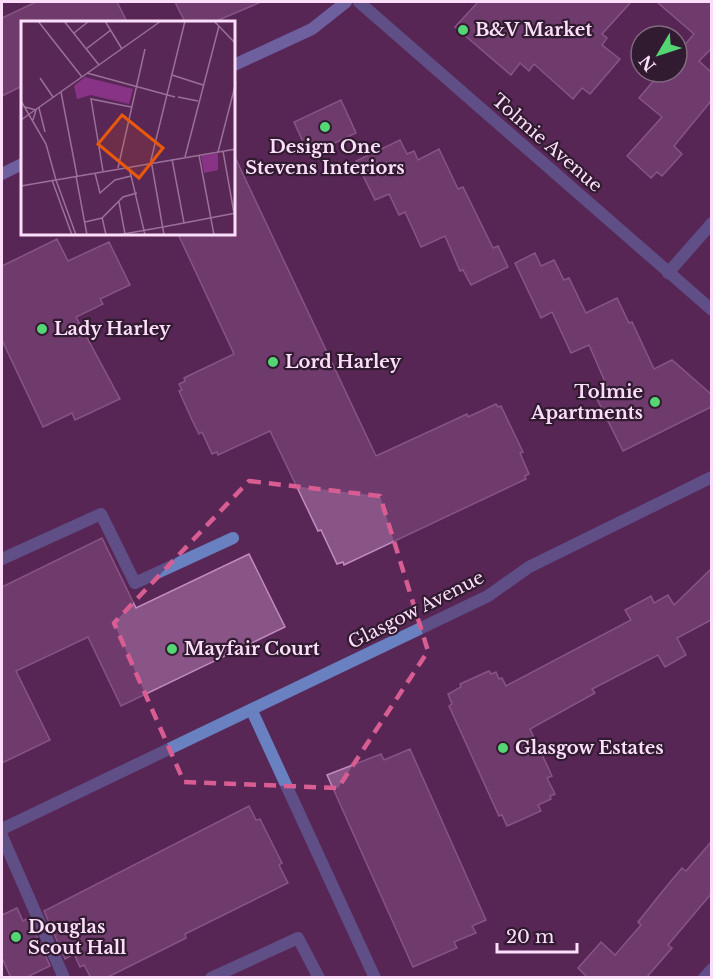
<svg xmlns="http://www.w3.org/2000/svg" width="713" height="979" font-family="'Libre Baskerville',serif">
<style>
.building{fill:#895587;stroke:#c38bc0;stroke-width:1.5}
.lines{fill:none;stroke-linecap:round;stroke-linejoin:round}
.service{stroke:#6980c1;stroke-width:12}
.minor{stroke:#6980c1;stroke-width:12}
.tertiary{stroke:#6980c1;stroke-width:12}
.secondary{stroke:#89a6f9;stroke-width:12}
.marked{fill:none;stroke:#d75d93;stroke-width:4.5;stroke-dasharray:12 8;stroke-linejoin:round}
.poi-dot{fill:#53d673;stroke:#311b30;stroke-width:2}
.labels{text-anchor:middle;stroke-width:4.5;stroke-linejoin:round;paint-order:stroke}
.poi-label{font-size:18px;font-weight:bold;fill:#fddefa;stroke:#311b30;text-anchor:start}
.street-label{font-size:18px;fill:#fddefa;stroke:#311b30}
.inset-road{fill:none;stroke:#9a7098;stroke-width:1.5}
.view{fill:#e8590c;fill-opacity:0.15;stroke:#e8590c;stroke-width:3}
.inset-edge{fill:none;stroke:#fddefa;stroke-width:3}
</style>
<rect width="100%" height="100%" fill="#582756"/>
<!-- building -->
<g class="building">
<path d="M 36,2 L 117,2 L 127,22 L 22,22 L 22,86 L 2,96 L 2,18 Z"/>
<path d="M 175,2 L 261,2 L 214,22 L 185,22 Z"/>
<path d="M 478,2 L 631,2 L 602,34 L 607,38 L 602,45 L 620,59 L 590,94 L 582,88 L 573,99 L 534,64 L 529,71 L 520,63 L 511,75 L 455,27 Z"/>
<path d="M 657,2 L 711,2 L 711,49 L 699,61 L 711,72 L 711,101 L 674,146 L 682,154 L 662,176 L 657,172 L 651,178 L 627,156 L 662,117 L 639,98 L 661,72 L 677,72 L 677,42 L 683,47 L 694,34 Z"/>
<path d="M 341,100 L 356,133 L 309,155 L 294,122 Z"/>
<path d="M 400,140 L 407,154 L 414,151 L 418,160 L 439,149 L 458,189 L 463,187 L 493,248 L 498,246 L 508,267 L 471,285 L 463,270 L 460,271 L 445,236 L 421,247 L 405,212 L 399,215 L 389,194 L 375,200 L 356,161 Z"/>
<path d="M 234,155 L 376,456 L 467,414 L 468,417 L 496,404 L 498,407 L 501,406 L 523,452 L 520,453 L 529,474 L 525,476 L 526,479 L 344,565 L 343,562 L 337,564 L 321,530 L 318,531 L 270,431 L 218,455 L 217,452 L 212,454 L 202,432 L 199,434 L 192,420 L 179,391 L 182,390 L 179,384 L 185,381 L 184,378 L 234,354 L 178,234 L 234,234 Z"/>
<path d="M 57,239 L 68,261 L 109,242 L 130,285 L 100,299 L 103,304 L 76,317 L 120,399 L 75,420 L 72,413 L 43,427 L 2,340 L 2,266 Z"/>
<path d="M 535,253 L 541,266 L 554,260 L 564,280 L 569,278 L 586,313 L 617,298 L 629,323 L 632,322 L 654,369 L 672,360 L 711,394 L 711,407 L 623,451 L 596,397 L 609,391 L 589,345 L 571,353 L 552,312 L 541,318 L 515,263 Z"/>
<path d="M 102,538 L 136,608 L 249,554 L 285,627 L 121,706 L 88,637 L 16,671 L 50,740 L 2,763 L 2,587 Z"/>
<path d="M 711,569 L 711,620 L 677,638 L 686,655 L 665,667 L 658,655 L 592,689 L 595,693 L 530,729 L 552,776 L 547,778 L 555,794 L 550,796 L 551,799 L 538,805 L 541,811 L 507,826 L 502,815 L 499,816 L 449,706 L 452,704 L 448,694 L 461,687 L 460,684 L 489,671 L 491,674 L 496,672 L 499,679 L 502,678 L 506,686 L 631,620 L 625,610 L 651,596 L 654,603 L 668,595 L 674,605 Z"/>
<path d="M 410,749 L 486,920 L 472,926 L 476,933 L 454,942 L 457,948 L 413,967 L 327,775 L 381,754 L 384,760 Z"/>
<path d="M 249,806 L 256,820 L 260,819 L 282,863 L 279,865 L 288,883 L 185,934 L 186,938 L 106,978 L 91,978 L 84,965 L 80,967 L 74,954 L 65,959 L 44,911 Z"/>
<path d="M 711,842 L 711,894 L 668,945 L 672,948 L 646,978 L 588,978 L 578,968 L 601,942 L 615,955 L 641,925 L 638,922 L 666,887 L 682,868 L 686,871 Z"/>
<path d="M 17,908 L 23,921 L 29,918 L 50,966 L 25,978 L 11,978 L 2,958 L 2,915 Z"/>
</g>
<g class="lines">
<!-- service -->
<g class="service">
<path d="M 2,559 L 101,514 L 135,583 L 233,538"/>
<path d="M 252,711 L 375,978"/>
<path d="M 2,836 L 64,978"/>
<path d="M 211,978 L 298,938 L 319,978"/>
</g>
<!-- minor -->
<g class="minor">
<path d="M 668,273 L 712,223"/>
<path d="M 2,829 L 488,596 L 529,567 L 712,477"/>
<path d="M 704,978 L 712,969"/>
</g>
<!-- tertiary -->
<path class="tertiary" d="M 359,2 L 712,310"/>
<!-- secondary -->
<g class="secondary">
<path d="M 234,65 L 312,29 L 346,2"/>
<path d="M 2,174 L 22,164"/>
</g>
</g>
<!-- marked area -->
<path d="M0 0H713V979H0ZM 249,481 L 380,496 L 428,651 L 338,788 L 184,782 L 114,623 Z" fill="#582756" fill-opacity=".55" fill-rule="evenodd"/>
<path class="marked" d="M 249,481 L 380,496 L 428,651 L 338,788 L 184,782 L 114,623 Z"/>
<!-- markers -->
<g class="poi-dot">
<circle cx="463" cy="30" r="6"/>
<circle cx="325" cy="127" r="6"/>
<circle cx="42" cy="329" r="6"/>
<circle cx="273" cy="362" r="6"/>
<circle cx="655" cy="402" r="6"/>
<circle cx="172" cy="649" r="6"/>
<circle cx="503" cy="748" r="6"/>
<circle cx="16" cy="937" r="6"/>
</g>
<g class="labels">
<!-- poi labels -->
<g class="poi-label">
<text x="475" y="36">B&amp;V Market</text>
<text x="325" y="153" text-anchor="middle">Design One<tspan x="325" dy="21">Stevens Interiors</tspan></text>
<text x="54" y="335">Lady Harley</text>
<text x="285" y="368">Lord Harley</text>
<text x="643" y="398" text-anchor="end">Tolmie<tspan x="643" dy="21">Apartments</tspan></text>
<text x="184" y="655">Mayfair Court</text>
<text x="515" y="754">Glasgow Estates</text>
<text x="28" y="933">Douglas<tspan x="28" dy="21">Scout Hall</tspan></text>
</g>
<!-- street labels -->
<g class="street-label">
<text transform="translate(547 143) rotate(41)" y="6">Tolmie Avenue</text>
<text transform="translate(416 610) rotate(-27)" y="6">Glasgow Avenue</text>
</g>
</g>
<!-- overview -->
<g transform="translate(21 21)">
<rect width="214" height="214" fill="#582756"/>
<path d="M 64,56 L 112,68 L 108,83 L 70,74 L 56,78 L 53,65 ZM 197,132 L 197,149 L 183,152 L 180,135 Z" fill="#893387"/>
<path class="inset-road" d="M 17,0 L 61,56M 43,0 L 78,44M 84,0 L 101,28M 193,0 L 215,23M 53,12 L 68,0M 65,28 L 90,9M 66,52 L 154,76M 151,54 L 182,64M 19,57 L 32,76M 40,71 L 56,155M 157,76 L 177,80M 0,80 L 25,123 L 35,159M 4,86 L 15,89 L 12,99M 18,87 L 24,111M 0,99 L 140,0M 202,130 L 213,192M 197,131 L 215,61M 178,134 L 193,214M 164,136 L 198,5M 151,138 L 163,202M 108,146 L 124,214M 97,147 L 124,28M 82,150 L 70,78 L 110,86M 74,152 L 79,172 L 94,159 L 110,155M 55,155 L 66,214M 31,159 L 51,214M 35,159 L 55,214M 0,165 L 215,128M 98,181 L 104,213M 81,196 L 85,214M 64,201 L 81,197 L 102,176 L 116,172M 142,206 L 215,192M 97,214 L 142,206M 143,214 L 130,139 L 164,0"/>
<path class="view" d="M 101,94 L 142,127 L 118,157 L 77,123 Z"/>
<rect width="214" height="214" class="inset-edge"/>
</g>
<!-- border -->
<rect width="713" height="979" fill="none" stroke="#fddefa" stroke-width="6"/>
<!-- north arrow -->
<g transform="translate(659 54) rotate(231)"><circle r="28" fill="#311b30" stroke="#836981" stroke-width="1.5"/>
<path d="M0-4.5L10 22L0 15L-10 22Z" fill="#53d673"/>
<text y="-9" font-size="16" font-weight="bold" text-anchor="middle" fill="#fddefa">N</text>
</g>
<!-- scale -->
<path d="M497 943v9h80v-9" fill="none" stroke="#fddefa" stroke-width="3"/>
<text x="506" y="943" font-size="18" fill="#fddefa" stroke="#311b30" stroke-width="4.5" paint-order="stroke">20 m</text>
</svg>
